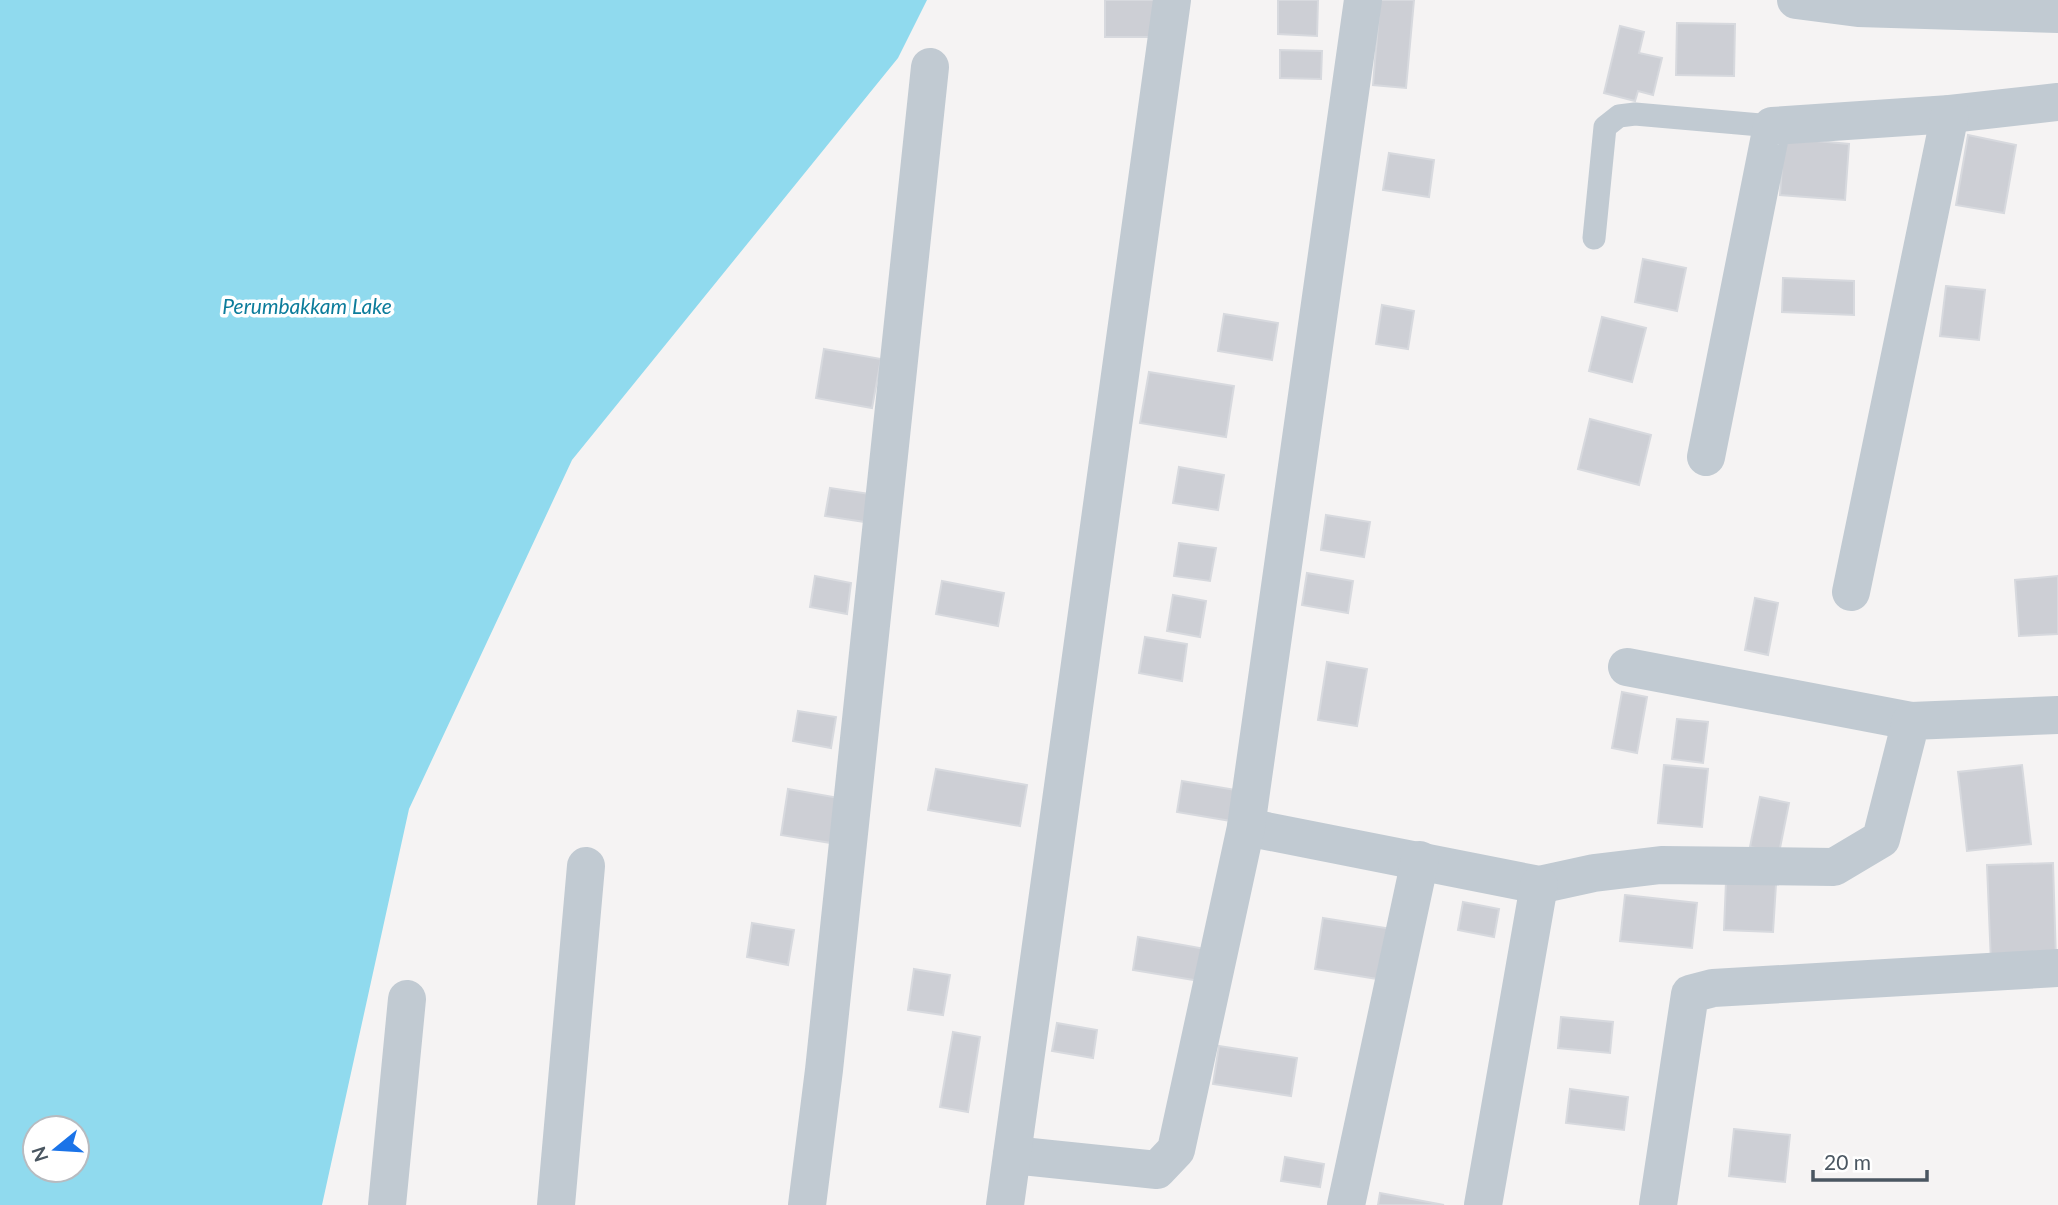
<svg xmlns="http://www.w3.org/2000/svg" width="2058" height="1205" font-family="Lato,sans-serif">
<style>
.water{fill:#90daee;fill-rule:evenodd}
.building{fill:#cdcfd5;stroke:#d7d9de;stroke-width:2}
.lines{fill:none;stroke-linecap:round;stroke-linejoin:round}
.lane{stroke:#c1cad2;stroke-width:23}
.street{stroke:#c1cad2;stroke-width:38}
.labels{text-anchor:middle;stroke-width:7;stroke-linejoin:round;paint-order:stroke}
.water-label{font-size:21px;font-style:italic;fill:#0c7c9b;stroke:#fff}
</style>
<rect width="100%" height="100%" fill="#f5f3f3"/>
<!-- water -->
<path class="water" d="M 0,0 L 927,0 L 898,58 L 572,460 L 409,809 L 322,1205 L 0,1205 ZM 35,1128 L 77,1128 L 77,1170 L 35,1170 Z"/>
<!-- building -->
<g class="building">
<rect x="1105" y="0" width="49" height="37"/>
<path d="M 1278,0 L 1318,0 L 1317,36 L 1278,34 Z"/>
<path d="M 1380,0 L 1414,0 L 1406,88 L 1373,85 Z"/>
<path d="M 1677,23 L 1735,24 L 1734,76 L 1676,75 Z"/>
<path d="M 1620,26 L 1644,32 L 1639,53 L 1662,58 L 1653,95 L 1638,91 L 1635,101 L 1604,93 Z"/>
<path d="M 1280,50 L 1322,51 L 1321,79 L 1280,78 Z"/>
<path d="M 1968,135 L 2016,145 L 2004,213 L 1956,205 Z"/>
<path d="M 1784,138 L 1849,144 L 1845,200 L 1780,195 Z"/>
<path d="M 1389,153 L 1434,160 L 1429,197 L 1383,190 Z"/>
<path d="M 1643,259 L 1686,268 L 1677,311 L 1635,302 Z"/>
<path d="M 1783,278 L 1854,281 L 1854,315 L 1782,312 Z"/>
<path d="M 1946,286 L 1985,290 L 1979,340 L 1940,336 Z"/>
<path d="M 1382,305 L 1414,311 L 1408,349 L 1376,344 Z"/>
<path d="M 1224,314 L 1278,323 L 1272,360 L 1218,351 Z"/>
<path d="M 1602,317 L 1646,328 L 1632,382 L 1589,371 Z"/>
<path d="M 824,349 L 881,359 L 872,408 L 816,398 Z"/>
<path d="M 1149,372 L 1234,386 L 1226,437 L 1140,423 Z"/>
<path d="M 1590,419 L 1651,435 L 1639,485 L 1578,469 Z"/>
<path d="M 1179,467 L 1224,475 L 1218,510 L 1173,503 Z"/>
<path d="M 830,488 L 870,494 L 865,522 L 825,516 Z"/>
<path d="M 1326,515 L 1370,522 L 1364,557 L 1321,550 Z"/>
<path d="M 1179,543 L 1216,548 L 1210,581 L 1174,576 Z"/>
<path d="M 1307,573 L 1353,581 L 1348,613 L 1302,605 Z"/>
<path d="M 815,576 L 851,583 L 847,614 L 810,607 Z"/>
<path d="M 2058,576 L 2058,634 L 2019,636 L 2015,580 Z"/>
<path d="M 942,581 L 1004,593 L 998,626 L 936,614 Z"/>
<path d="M 1173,595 L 1206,601 L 1200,637 L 1167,631 Z"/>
<path d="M 1755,598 L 1778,603 L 1768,655 L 1745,650 Z"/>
<path d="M 1145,637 L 1187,644 L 1182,681 L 1139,673 Z"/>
<path d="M 1327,662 L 1367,669 L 1357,726 L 1318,720 Z"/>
<path d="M 1622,692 L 1647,697 L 1637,753 L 1612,748 Z"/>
<path d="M 798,711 L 836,717 L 831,748 L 793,741 Z"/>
<path d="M 1677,719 L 1708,722 L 1703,763 L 1672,759 Z"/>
<path d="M 1664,765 L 1708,769 L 1702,827 L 1658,823 Z"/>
<path d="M 2022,765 L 2031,844 L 1967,851 L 1958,772 Z"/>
<path d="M 936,769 L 1027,785 L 1020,826 L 928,810 Z"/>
<path d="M 1182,781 L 1236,790 L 1231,821 L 1177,812 Z"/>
<path d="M 788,789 L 839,798 L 831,843 L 781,835 Z"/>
<path d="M 1760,797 L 1789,803 L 1779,853 L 1750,847 Z"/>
<path d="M 2053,863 L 2056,961 L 1991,963 L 1987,865 Z"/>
<path d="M 1726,881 L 1776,884 L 1773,932 L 1724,930 Z"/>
<path d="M 1625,895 L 1697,903 L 1692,948 L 1620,941 Z"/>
<path d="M 1463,902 L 1499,909 L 1494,937 L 1458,930 Z"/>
<path d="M 1323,918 L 1392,929 L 1384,980 L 1315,969 Z"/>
<path d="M 752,923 L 794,930 L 788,965 L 747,957 Z"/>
<path d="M 1138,937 L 1211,950 L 1206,982 L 1133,970 Z"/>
<path d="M 914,969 L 950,975 L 943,1015 L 908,1010 Z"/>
<path d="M 1561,1017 L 1613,1022 L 1610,1053 L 1558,1048 Z"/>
<path d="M 1057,1023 L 1097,1030 L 1093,1058 L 1052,1051 Z"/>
<path d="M 953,1032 L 980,1037 L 968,1112 L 940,1107 Z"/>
<path d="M 1219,1046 L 1297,1058 L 1291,1096 L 1213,1084 Z"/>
<path d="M 1570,1089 L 1628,1097 L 1624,1130 L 1566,1123 Z"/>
<path d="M 1734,1129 L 1790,1135 L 1785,1182 L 1729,1176 Z"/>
<path d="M 1285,1157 L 1324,1164 L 1320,1187 L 1281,1181 Z"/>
<path d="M 1380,1193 L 1444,1205 L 1378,1205 Z"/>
</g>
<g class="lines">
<!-- lane -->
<path class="lane" d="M 1594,238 L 1605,127 L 1619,116 L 1635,114 L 1772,126"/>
<!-- street -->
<g class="street">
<path d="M 1796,0 L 1858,8 L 2058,14"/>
<path d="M 1706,457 L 1772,126 L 1950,114 L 2058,102"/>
<path d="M 1851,592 L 1950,114"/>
<path d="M 1627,667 L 1911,721"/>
<path d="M 1246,827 L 1539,885 L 1594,873 L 1661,865 L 1834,867 L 1881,839 L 1911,721 L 2058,715"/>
<path d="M 1012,1155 L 1157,1170 L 1176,1150 L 1246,827 L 1363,0"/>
<path d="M 387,1205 L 407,999"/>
<path d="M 556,1205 L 586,866"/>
<path d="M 807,1205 L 824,1070 L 930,67"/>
<path d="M 1005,1205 L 1172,0"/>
<path d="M 1346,1205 L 1420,860"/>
<path d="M 1483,1205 L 1539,885"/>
<path d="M 1658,1205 L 1690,994 L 1713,988 L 2058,968"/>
</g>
</g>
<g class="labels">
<!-- water labels -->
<g class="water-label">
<text x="307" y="314">Perumbakkam Lake</text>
</g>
</g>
<!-- north arrow -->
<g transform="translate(56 1149) rotate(252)"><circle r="33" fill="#ffffff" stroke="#b7bbc0" stroke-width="2"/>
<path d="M0-5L12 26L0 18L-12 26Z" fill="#1a73e8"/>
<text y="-10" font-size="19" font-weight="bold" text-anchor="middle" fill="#4a5661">N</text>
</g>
<!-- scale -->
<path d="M1813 1170v10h114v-10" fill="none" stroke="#4a5661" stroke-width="3.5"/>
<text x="1824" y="1170" font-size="21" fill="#4a5661" stroke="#ffffff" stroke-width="5" paint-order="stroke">20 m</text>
</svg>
